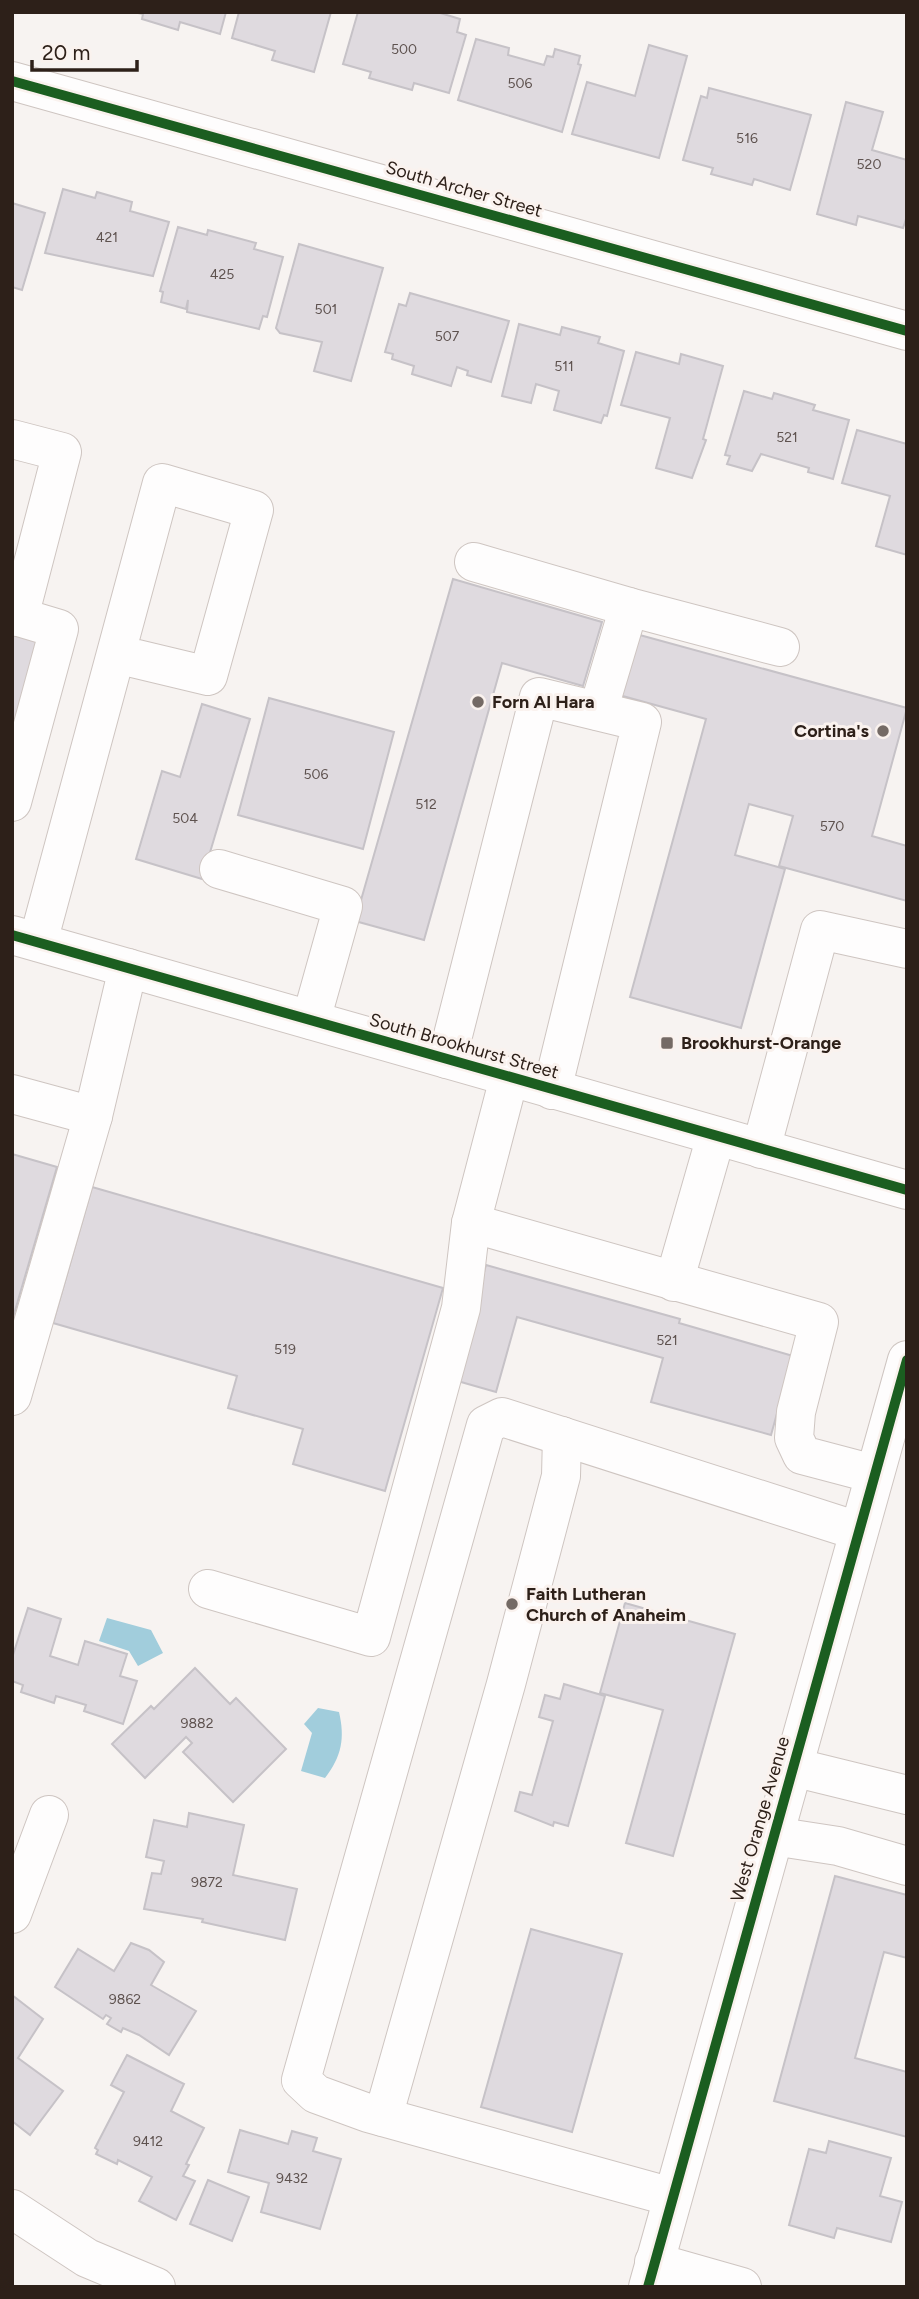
<svg xmlns="http://www.w3.org/2000/svg" width="919" height="2299" font-family="Figtree,sans-serif">
<style>
.water{fill:#a1cddc}
.building{fill:#dfdadf;stroke:#c6c2c7;stroke-width:2}
.lines{fill:none;stroke-linecap:round;stroke-linejoin:round}
.minor-casing{stroke:#cec5c1;stroke-width:40}
.major-casing{stroke:#cec5c1;stroke-width:40}
.minor{stroke:#fefdfd;stroke-width:38}
.major{stroke:#fefdfd;stroke-width:38}
.cycleway-casing{stroke:#faf2ee;stroke-width:15}
.cycleway{stroke:#1b5e20;stroke-width:10}
.poi-dot{fill:#746a65;stroke:#faf2ee;stroke-width:2.5}
.labels{text-anchor:middle;stroke-width:6;stroke-linejoin:round;paint-order:stroke}
.number-label{font-size:14px;fill:#5e524f}
.street-label{font-size:18px;fill:#2d2019;stroke:#faf2ee}
.poi-label{font-size:18px;font-weight:bold;fill:#2d2019;stroke:#faf2ee;text-anchor:start}
</style>
<rect width="100%" height="100%" fill="#f7f3f1"/>
<!-- water -->
<g class="water">
<path d="M 107,1618 L 151,1630 L 163,1653 L 138,1666 L 129,1651 L 99,1641 Z"/>
<path d="M 318,1708 L 339,1712 C 345,1738 342,1756 325,1778 L 301,1771 L 312,1733 L 304,1724 Z"/>
</g>
<!-- building -->
<g class="building">
<path d="M 133,12 L 226,12 L 220,34 L 180,22 L 178,30 L 142,19 L 143,14 Z"/>
<path d="M 239,12 L 331,12 L 314,72 L 272,60 L 275,51 L 232,38 Z"/>
<path d="M 358,12 L 437,12 L 460,19 L 457,32 L 466,35 L 449,93 L 414,83 L 412,90 L 369,78 L 371,72 L 343,64 Z"/>
<path d="M 476,39 L 509,48 L 508,55 L 544,65 L 547,56 L 553,57 L 555,49 L 580,56 L 578,64 L 581,65 L 562,132 L 458,100 Z"/>
<path d="M 649,45 L 687,56 L 659,158 L 572,134 L 587,82 L 635,96 Z"/>
<path d="M 709,88 L 811,115 L 790,190 L 754,179 L 752,185 L 711,174 L 713,168 L 683,160 L 701,96 L 707,98 Z"/>
<path d="M 846,102 L 883,112 L 872,150 L 907,160 L 907,216 L 903,228 L 858,216 L 856,225 L 817,214 Z"/>
<path d="M 63,189 L 95,198 L 97,192 L 132,202 L 130,211 L 169,222 L 153,276 L 45,253 Z"/>
<path d="M 12,203 L 45,213 L 22,290 L 12,287 Z"/>
<path d="M 178,227 L 207,235 L 208,230 L 256,243 L 254,249 L 283,257 L 267,317 L 263,316 L 259,329 L 187,312 L 188,300 L 186,309 L 161,302 L 163,292 L 160,291 Z"/>
<path d="M 299,244 L 383,268 L 351,381 L 314,371 L 322,342 L 280,333 L 276,328 Z"/>
<path d="M 410,293 L 509,321 L 491,382 L 467,375 L 468,371 L 457,367 L 451,386 L 412,374 L 414,366 L 392,359 L 393,354 L 385,352 L 399,304 L 406,306 Z"/>
<path d="M 519,324 L 560,335 L 562,327 L 600,337 L 598,343 L 624,351 L 607,416 L 604,415 L 601,423 L 554,410 L 559,391 L 536,384 L 531,403 L 502,396 Z"/>
<path d="M 636,352 L 679,364 L 681,354 L 723,366 L 703,439 L 706,440 L 692,478 L 656,468 L 670,418 L 621,405 Z"/>
<path d="M 744,391 L 772,399 L 774,393 L 815,405 L 813,410 L 849,420 L 833,479 L 808,472 L 809,468 L 761,454 L 752,471 L 727,464 L 730,456 L 725,455 Z"/>
<path d="M 857,430 L 907,444 L 907,555 L 876,546 L 890,496 L 842,483 Z"/>
<path d="M 453,579 L 602,622 L 583,686 L 502,663 L 424,940 L 355,921 Z"/>
<path d="M 12,632 L 44,641 L 12,756 Z"/>
<path d="M 636,634 L 907,708 L 872,836 L 907,846 L 907,901 L 779,866 L 793,816 L 749,804 L 735,855 L 785,869 L 741,1028 L 630,997 L 706,719 L 619,695 Z"/>
<path d="M 269,698 L 394,732 L 363,849 L 238,815 Z"/>
<path d="M 202,704 L 250,719 L 202,879 L 136,859 L 162,771 L 180,777 Z"/>
<path d="M 12,1154 L 57,1167 L 12,1321 Z"/>
<path d="M 92,1187 L 443,1288 L 385,1491 L 293,1464 L 303,1429 L 228,1408 L 237,1376 L 53,1323 Z"/>
<path d="M 486,1265 L 680,1319 L 679,1323 L 793,1356 L 771,1435 L 651,1402 L 663,1358 L 517,1317 L 496,1392 L 454,1380 Z"/>
<path d="M 625,1603 L 735,1634 L 673,1856 L 626,1843 L 663,1710 L 600,1693 Z"/>
<path d="M 28,1608 L 61,1619 L 50,1656 L 78,1665 L 85,1641 L 127,1654 L 120,1676 L 137,1681 L 123,1724 L 84,1711 L 86,1705 L 56,1696 L 54,1703 L 21,1692 L 23,1685 L 12,1681 L 12,1658 Z"/>
<path d="M 195,1668 L 230,1704 L 236,1698 L 286,1749 L 233,1802 L 183,1752 L 192,1743 L 186,1737 L 145,1778 L 112,1744 L 151,1706 L 154,1709 Z"/>
<path d="M 564,1684 L 605,1696 L 568,1826 L 554,1822 L 553,1826 L 515,1811 L 520,1792 L 532,1795 L 553,1721 L 539,1717 L 545,1695 L 560,1699 Z"/>
<path d="M 189,1813 L 244,1825 L 233,1875 L 297,1889 L 285,1940 L 202,1922 L 203,1919 L 144,1909 L 152,1873 L 161,1874 L 164,1861 L 146,1857 L 154,1820 L 187,1827 Z"/>
<path d="M 835,1876 L 907,1895 L 907,1958 L 884,1952 L 855,2058 L 907,2072 L 907,2137 L 774,2101 Z"/>
<path d="M 531,1929 L 622,1954 L 572,2132 L 481,2107 Z"/>
<path d="M 131,1943 L 149,1950 L 164,1962 L 151,1985 L 196,2011 L 169,2055 L 139,2035 L 123,2028 L 121,2032 L 107,2024 L 111,2018 L 106,2015 L 103,2019 L 55,1987 L 78,1949 L 114,1971 Z"/>
<path d="M 12,1995 L 43,2019 L 18,2058 L 63,2091 L 30,2135 L 12,2121 Z"/>
<path d="M 127,2055 L 184,2084 L 171,2111 L 204,2128 L 186,2164 L 189,2165 L 183,2176 L 195,2181 L 176,2220 L 139,2201 L 152,2177 L 118,2160 L 117,2164 L 96,2154 L 98,2150 L 95,2148 L 124,2092 L 111,2085 Z"/>
<path d="M 240,2130 L 288,2144 L 292,2131 L 317,2138 L 313,2151 L 341,2159 L 320,2229 L 261,2212 L 269,2183 L 228,2172 Z"/>
<path d="M 829,2141 L 891,2158 L 880,2196 L 902,2202 L 891,2242 L 837,2228 L 834,2238 L 789,2225 L 809,2149 L 826,2153 Z"/>
<path d="M 208,2180 L 249,2197 L 232,2241 L 190,2224 Z"/>
</g>
<g class="lines">
<defs>
<g id="minor">
<path d="M 12,81 L 907,331"/>
<path d="M 12,439 L 62,452 L 19,617 L 12,615"/>
<path d="M 474,562 L 629,607 L 598,711"/>
<path d="M 629,607 L 780,647"/>
<path d="M 12,802 L 59,629 L 19,617"/>
<path d="M 219,869 L 343,906 L 311,1020"/>
<path d="M 38,942 L 162,483 L 254,510 L 208,676 L 116,654"/>
<path d="M 447,1059 L 539,697 L 642,722 L 552,1090"/>
<path d="M 12,1094 L 93,1116"/>
<path d="M 761,1149 L 820,930 L 907,949"/>
<path d="M 471,1223 L 819,1322 L 796,1412 L 794,1438 L 802,1455 L 874,1474"/>
<path d="M 674,1282 L 716,1136"/>
<path d="M 12,1396 L 93,1116 L 128,968"/>
<path d="M 208,1589 L 371,1637 L 461,1308 L 471,1223 L 509,1078"/>
<path d="M 793,1767 L 907,1795"/>
<path d="M 773,1836 L 838,1846 L 907,1866"/>
<path d="M 12,1914 L 49,1815"/>
<path d="M 383,2117 L 506,1684 L 561,1476 L 562,1436"/>
<path d="M 672,2197 L 368,2113 L 316,2094 L 301,2080 L 486,1425 L 502,1417 L 858,1531"/>
<path d="M 12,2209 L 87,2258 L 156,2287"/>
<path d="M 654,2262 L 742,2287"/>
<path d="M 648,2287 L 907,1360"/>
</g>
<path id="major" d="M 12,935 L 907,1190"/>
</defs>
<!-- minor casing -->
<use href="#minor" class="minor-casing"/>
<!-- major casing -->
<use href="#major" class="major-casing"/>
<!-- minor -->
<use href="#minor" class="minor"/>
<!-- major -->
<use href="#major" class="major"/>
<defs>
<g id="cycleway">
<path d="M 12,81 L 907,331"/>
<path d="M 12,935 L 907,1190"/>
<path d="M 648,2287 L 907,1360"/>
</g>
</defs>
<!-- cycleway casing -->
<use href="#cycleway" class="cycleway-casing"/>
<!-- cycleway -->
<use href="#cycleway" class="cycleway"/>
</g>
<!-- markers -->
<g class="poi-dot">
<circle cx="478" cy="702" r="7"/>
<circle cx="883" cy="731" r="7"/>
<rect x="660" y="1036" width="14" height="14" rx="3.5"/>
<circle cx="512" cy="1604" r="7"/>
</g>
<g class="labels">
<!-- number labels -->
<g class="number-label">
<text x="404" y="54">500</text>
<text x="520" y="88">506</text>
<text x="747" y="143">516</text>
<text x="869" y="169">520</text>
<text x="107" y="242">421</text>
<text x="222" y="279">425</text>
<text x="326" y="314">501</text>
<text x="447" y="341">507</text>
<text x="564" y="371">511</text>
<text x="787" y="442">521</text>
<text x="316" y="779">506</text>
<text x="426" y="809">512</text>
<text x="185" y="823">504</text>
<text x="832" y="831">570</text>
<text x="667" y="1345">521</text>
<text x="285" y="1354">519</text>
<text x="197" y="1728">9882</text>
<text x="207" y="1887">9872</text>
<text x="125" y="2004">9862</text>
<text x="148" y="2146">9412</text>
<text x="292" y="2183">9432</text>
</g>
<!-- street labels -->
<g class="street-label">
<text transform="translate(464 189) rotate(16)" y="6">South Archer Street</text>
<text transform="translate(464 1046) rotate(16)" y="6">South Brookhurst Street</text>
<text transform="translate(760 1819) rotate(-74)" y="6">West Orange Avenue</text>
</g>
<!-- poi labels -->
<g class="poi-label">
<text x="492" y="708">Forn Al Hara</text>
<text x="869" y="737" text-anchor="end">Cortina's</text>
<text x="681" y="1049">Brookhurst-Orange</text>
<text x="526" y="1600">Faith Lutheran<tspan x="526" dy="21">Church of Anaheim</tspan></text>
</g>
</g>
<!-- border -->
<rect width="919" height="2299" fill="none" stroke="#2d2019" stroke-width="28"/>
<!-- scale -->
<path d="M32 60v10h105v-10" fill="none" stroke="#2d2019" stroke-width="3.5"/>
<text x="42" y="60" font-size="21" fill="#2d2019" stroke="#faf2ee" stroke-width="5" paint-order="stroke">20 m</text>
</svg>
